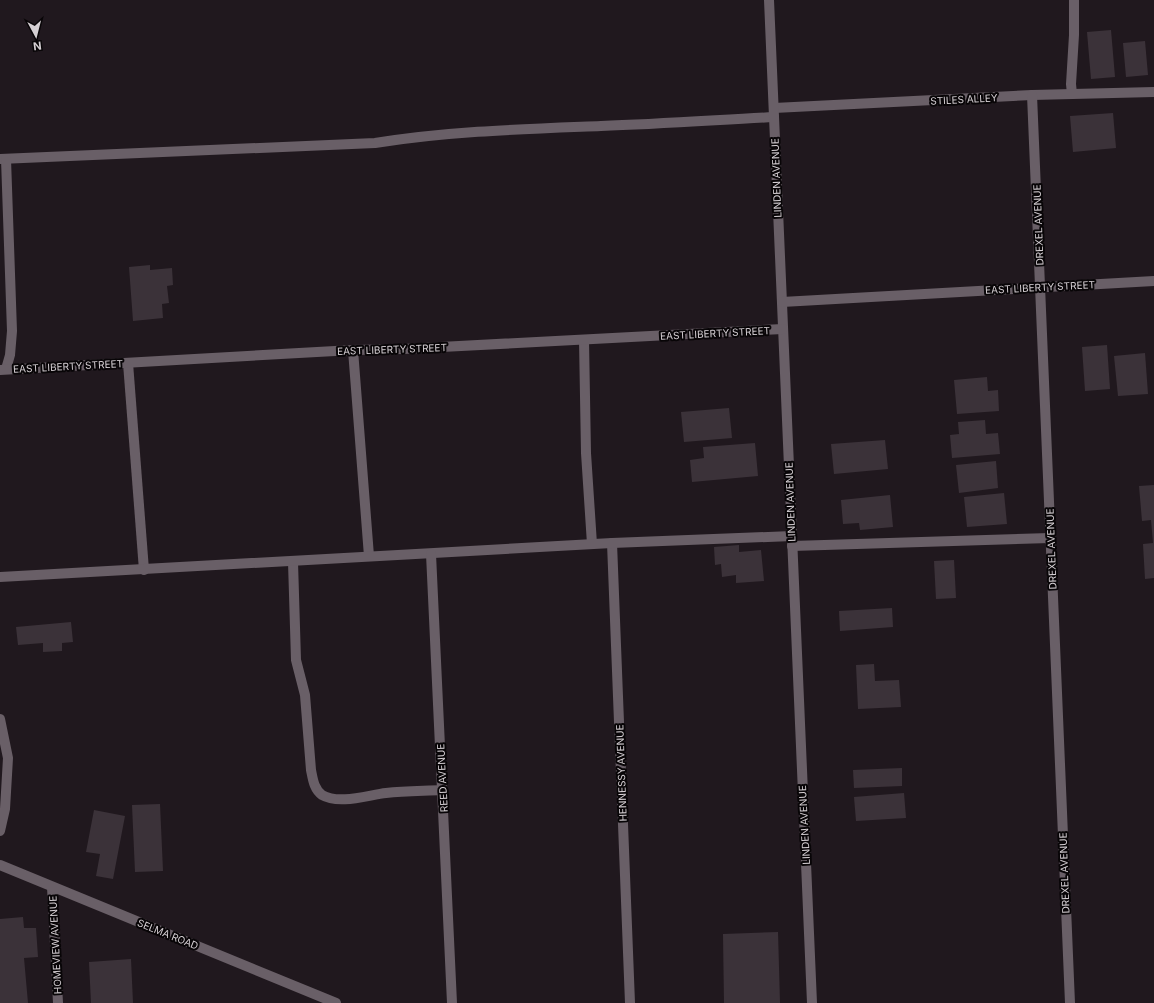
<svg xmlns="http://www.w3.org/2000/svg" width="1154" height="1003" font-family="Inter,sans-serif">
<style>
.building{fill:#3b3239}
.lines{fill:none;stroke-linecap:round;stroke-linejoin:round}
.service{stroke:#695f67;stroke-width:10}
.minor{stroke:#695f67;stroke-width:10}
.tertiary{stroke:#695f67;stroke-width:10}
.labels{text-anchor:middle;stroke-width:4;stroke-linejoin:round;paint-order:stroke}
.street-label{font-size:10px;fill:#d5cfd3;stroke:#080507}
</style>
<rect width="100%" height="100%" fill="#20181e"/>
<!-- building -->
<g class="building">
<path d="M 1111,30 L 1115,77 L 1091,79 L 1087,32 Z"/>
<path d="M 1145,41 L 1148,75 L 1126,77 L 1123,43 Z"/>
<path d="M 1113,113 L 1116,148 L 1073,152 L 1070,116 Z"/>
<path d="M 150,265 L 150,270 L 172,268 L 173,285 L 167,286 L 169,303 L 162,304 L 163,318 L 133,321 L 129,267 Z"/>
<path d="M 1107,345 L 1110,389 L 1085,391 L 1082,347 Z"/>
<path d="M 1145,353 L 1148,394 L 1118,396 L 1114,356 Z"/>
<path d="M 987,377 L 988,391 L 998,390 L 999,411 L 957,414 L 954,380 Z"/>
<path d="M 729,408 L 732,438 L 684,442 L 681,412 Z"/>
<path d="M 985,420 L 986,434 L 998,433 L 1000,454 L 952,458 L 950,435 L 959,434 L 958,422 Z"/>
<path d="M 885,440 L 888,469 L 834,474 L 831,444 Z"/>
<path d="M 755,443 L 758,476 L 692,482 L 690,460 L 704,458 L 703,447 Z"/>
<path d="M 996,461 L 998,488 L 959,493 L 956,465 Z"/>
<path d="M 1154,485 L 1154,578 L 1145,579 L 1143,544 L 1153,543 L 1151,520 L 1142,521 L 1139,486 Z"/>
<path d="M 1004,493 L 1007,524 L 967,527 L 964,497 Z"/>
<path d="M 890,495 L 893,527 L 860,530 L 859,523 L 843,524 L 841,500 Z"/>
<path d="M 739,545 L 739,552 L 761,550 L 764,581 L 736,583 L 736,575 L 722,577 L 721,564 L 715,565 L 714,547 Z"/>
<path d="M 954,560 L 956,598 L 936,599 L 934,561 Z"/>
<path d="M 892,608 L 893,627 L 840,631 L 839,611 Z"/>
<path d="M 71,622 L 73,642 L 62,643 L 62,651 L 43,652 L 43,643 L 18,645 L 16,627 Z"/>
<path d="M 874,664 L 875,681 L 899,680 L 901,707 L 858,709 L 856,665 Z"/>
<path d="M 902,768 L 902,786 L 854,788 L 853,770 Z"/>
<path d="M 904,793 L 906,818 L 856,821 L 854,797 Z"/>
<path d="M 160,804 L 163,871 L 135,872 L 132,805 Z"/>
<path d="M 94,810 L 125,816 L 113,879 L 96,876 L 100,854 L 86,852 Z"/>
<path d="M 23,917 L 24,928 L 36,928 L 38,957 L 24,958 L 28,1003 L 0,1003 L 0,919 Z"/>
<path d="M 778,932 L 780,1003 L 724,1003 L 723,934 Z"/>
<path d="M 131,959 L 133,1003 L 91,1003 L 89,962 Z"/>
</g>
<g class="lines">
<!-- service -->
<g class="service">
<path d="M 1072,94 L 1071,84 L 1074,35 L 1074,0"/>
<path d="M 774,108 L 1032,95 L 1154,92"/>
<path d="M 0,159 L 375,143 C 450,131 525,129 601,126 C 659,124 716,120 774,117"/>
<path d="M 584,340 L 586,453 L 592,544"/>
<path d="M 353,350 L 369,556"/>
<path d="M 128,363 L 144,570"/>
<path d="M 6,369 L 10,355 L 12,331 L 6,159"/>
<path d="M 612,543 L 630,1003"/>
<path d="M 792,546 L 1050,538"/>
<path d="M 293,562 L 296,660 L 305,695 L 311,770 C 313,780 314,789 322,795 C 339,805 368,795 386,793 C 405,791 424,791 442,790"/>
<path d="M 0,577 L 612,543 L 792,536"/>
<path d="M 0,719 L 8,758 L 5,809 L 0,831"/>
</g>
<!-- minor -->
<g class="minor">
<path d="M 769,0 L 812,1003"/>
<path d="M 1032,95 L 1070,1003"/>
<path d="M 782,302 L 1154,281"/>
<path d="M 0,370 L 353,350 L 403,349 L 783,329"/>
<path d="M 431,554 L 452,1003"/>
<path d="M 52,887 L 58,1003"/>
</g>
<!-- tertiary -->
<path class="tertiary" d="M 0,865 L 336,1003"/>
</g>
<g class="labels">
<!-- street labels -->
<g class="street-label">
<text transform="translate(964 99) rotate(-3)" y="4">STILES ALLEY</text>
<text transform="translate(776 178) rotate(-92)" y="4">LINDEN AVENUE</text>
<text transform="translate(1038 225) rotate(-92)" y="4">DREXEL AVENUE</text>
<text transform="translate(1040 287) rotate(-3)" y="4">EAST LIBERTY STREET</text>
<text transform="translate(715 333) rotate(-3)" y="4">EAST LIBERTY STREET</text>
<text transform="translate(392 349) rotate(-2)" y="4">EAST LIBERTY STREET</text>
<text transform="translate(68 366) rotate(-3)" y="4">EAST LIBERTY STREET</text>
<text transform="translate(790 502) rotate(-92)" y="4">LINDEN AVENUE</text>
<text transform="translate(1051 549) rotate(-92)" y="4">DREXEL AVENUE</text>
<text transform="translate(621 773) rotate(-92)" y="4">HENNESSY AVENUE</text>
<text transform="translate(442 778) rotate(-93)" y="4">REED AVENUE</text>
<text transform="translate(804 825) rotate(-93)" y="4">LINDEN AVENUE</text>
<text transform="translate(1064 873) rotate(-92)" y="4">DREXEL AVENUE</text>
<text transform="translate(168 934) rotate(22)" y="4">SELMA ROAD</text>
<text transform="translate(55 945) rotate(-93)" y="4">HOMEVIEW AVENUE</text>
</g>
</g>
<!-- north arrow -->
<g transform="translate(36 36) rotate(173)" stroke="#080507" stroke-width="3" paint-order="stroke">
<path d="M0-3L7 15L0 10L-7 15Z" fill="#d5cfd3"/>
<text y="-6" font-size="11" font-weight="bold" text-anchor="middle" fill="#d5cfd3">N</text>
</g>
</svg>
